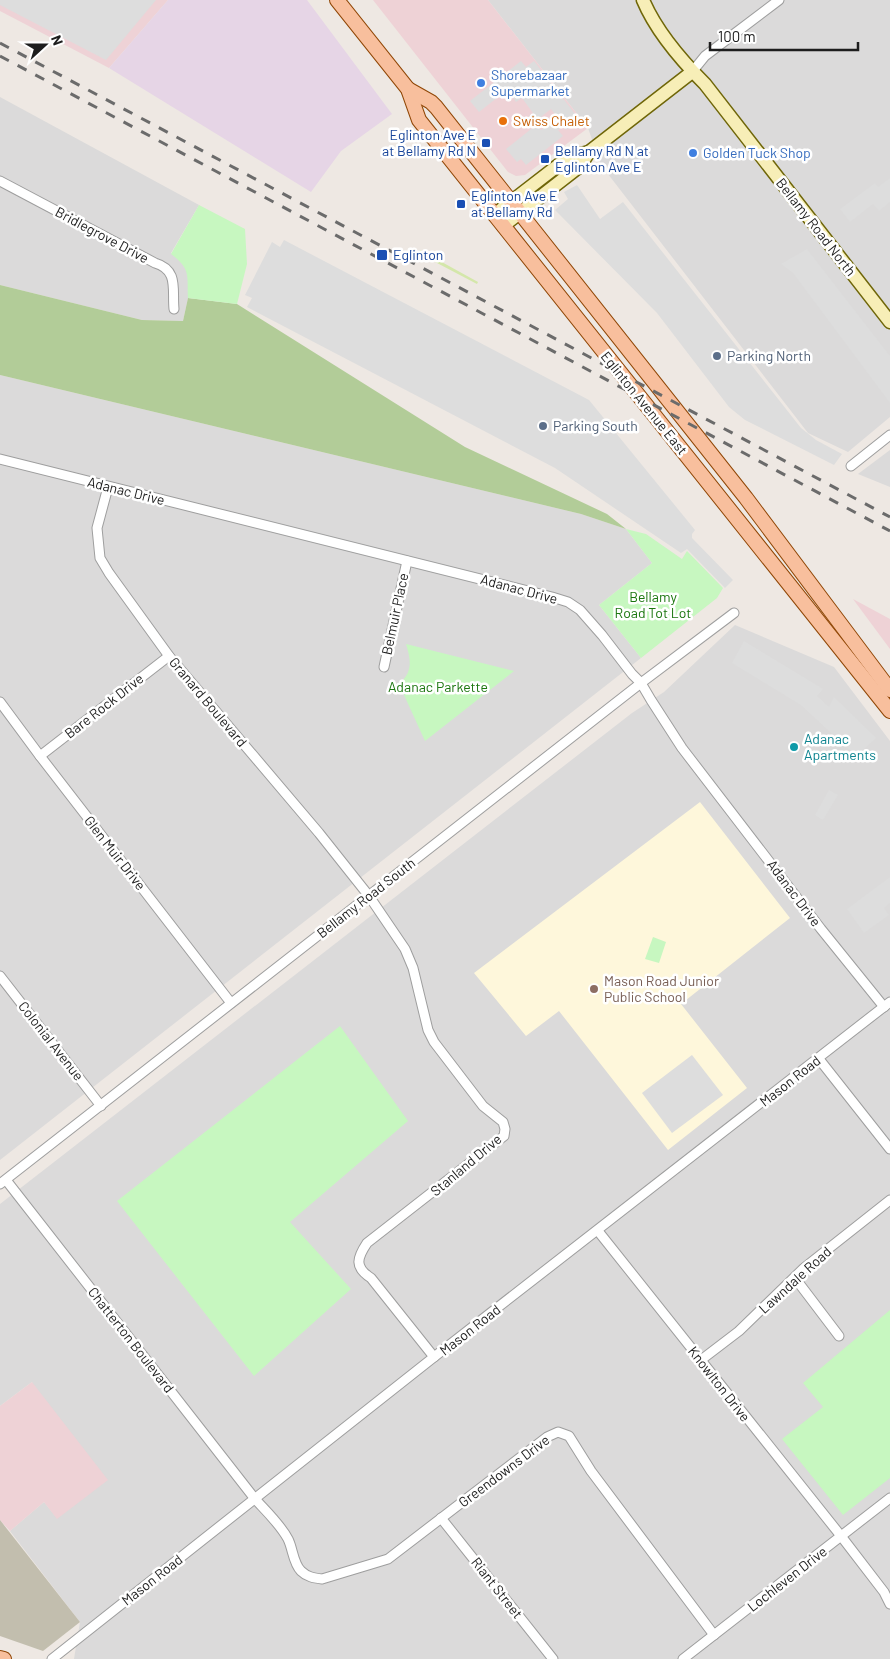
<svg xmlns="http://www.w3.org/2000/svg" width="890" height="1659" font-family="Barlow,sans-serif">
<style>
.residential{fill:#dbdada}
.commercial{fill:#eed2d6}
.industrial{fill:#e6d5e6}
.education{fill:#fef7db}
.construction{fill:#c2beae}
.grass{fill:#d4e7aa}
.forest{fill:#b2cc98}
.park{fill:#c7f7c0}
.parking{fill:#ddd}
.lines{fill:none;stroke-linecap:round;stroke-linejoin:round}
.street-casing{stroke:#9e9e9e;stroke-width:11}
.secondary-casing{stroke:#6f6608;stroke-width:15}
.primary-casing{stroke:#904605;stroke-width:16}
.street{stroke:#fff;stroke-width:9}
.secondary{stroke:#f7eeb7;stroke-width:12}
.primary{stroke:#f8bf9d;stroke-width:14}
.rail{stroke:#6b6b6b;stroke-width:3;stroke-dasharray:10 10;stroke-linecap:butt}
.shop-dot{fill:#3f7fe0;stroke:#fff;stroke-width:2}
.food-dot{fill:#e8710a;stroke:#fff;stroke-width:2}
.transit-dot{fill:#1a4fb4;stroke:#fff;stroke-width:2}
.service-dot{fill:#5c6f8a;stroke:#fff;stroke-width:2}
.culture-dot{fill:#0f9aa8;stroke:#fff;stroke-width:2}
.education-dot{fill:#8d6e63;stroke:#fff;stroke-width:2}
.labels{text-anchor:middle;stroke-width:5;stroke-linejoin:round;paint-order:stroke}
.shop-label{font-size:14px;fill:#366cbe;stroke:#fff;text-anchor:start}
.food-label{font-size:14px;fill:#c56008;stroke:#fff;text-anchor:start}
.transit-label{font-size:14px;fill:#164399;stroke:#fff;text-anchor:start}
.street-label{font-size:14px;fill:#1d1d1d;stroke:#fff}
.service-label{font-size:14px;fill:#4e5e75;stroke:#fff;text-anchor:start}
.park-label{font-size:14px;fill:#1b760f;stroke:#fff}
.culture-label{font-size:14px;fill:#0d838f;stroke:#fff;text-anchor:start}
.education-label{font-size:14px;fill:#785e54;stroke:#fff;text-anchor:start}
</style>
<rect width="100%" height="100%" fill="#eee8e3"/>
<!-- residential -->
<g class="residential">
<path d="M 488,0 L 890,0 L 890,417 L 848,452 L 808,433 L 601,165 L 588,128 Z"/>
<path d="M 0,97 L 199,205 L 171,253 L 182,262 L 188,273 L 188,298 L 183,321 L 142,320 L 0,285 Z"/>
<path d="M 0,375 L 581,514 L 626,529 L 652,563 L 599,605 L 641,658 L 0,1160 Z"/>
<path d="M 890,450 L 890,487 L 858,474 Z"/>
<path d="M 735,625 L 834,667 L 890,741 L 890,1659 L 74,1659 L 80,1622 L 10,1531 L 44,1502 L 57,1518 L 32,1382 L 0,1406 L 0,1204 L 632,713 L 664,692 Z"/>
</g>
<!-- commercial -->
<g class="commercial">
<path d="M 0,0 L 168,0 L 109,68 L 0,11 Z"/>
<path d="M 373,0 L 488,0 L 588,128 L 525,175 L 516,176 L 508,172 Z"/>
<path d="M 853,599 L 890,619 L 890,649 Z"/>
<path d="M 32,1382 L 108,1480 L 57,1519 L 44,1502 L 10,1531 L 0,1520 L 0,1406 Z"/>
</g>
<!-- industrial -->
<path class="industrial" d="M 168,0 L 307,0 L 392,114 L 341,151 L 311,192 L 109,68 Z"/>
<!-- education -->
<path class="education" d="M 700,802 L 790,918 L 681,1004 L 747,1088 L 668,1150 L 559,1011 L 526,1036 L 474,973 Z"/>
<!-- construction -->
<path class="construction" d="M 0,1520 L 80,1622 L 43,1651 L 0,1636 Z"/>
<!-- grass -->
<path class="grass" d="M 420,250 L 478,282 L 477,284 L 418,253 Z"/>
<!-- forest -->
<path class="forest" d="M 0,285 L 142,320 L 183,321 L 188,298 L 237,304 L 465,447 L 607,514 L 626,529 L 581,514 L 0,375 Z"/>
<!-- park -->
<g class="park">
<path d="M 199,205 L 245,229 L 247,264 L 237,304 L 188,298 C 187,275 191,269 171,254 Z"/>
<path d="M 626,529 L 646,534 L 682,559 L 687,551 L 723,588 L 717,598 L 641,658 L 599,605 L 652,563 Z"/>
<path d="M 406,644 L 514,671 L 425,741 L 399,684 C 413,672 411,660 406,644 Z"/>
<path d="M 653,937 L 666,942 L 659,963 L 645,959 Z"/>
<path d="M 340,1026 L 408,1121 L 290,1222 L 351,1289 L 254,1376 L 117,1201 Z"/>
<path d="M 890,1310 L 890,1478 L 843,1515 L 782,1439 L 823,1407 L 803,1383 Z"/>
</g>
<!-- parking -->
<g class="parking">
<path d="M 0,0 L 156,0 L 106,60 L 0,5 Z"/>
<path d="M 521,61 L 526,67 L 534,61 L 579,119 L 566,130 L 563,126 L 558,130 L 563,136 L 526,165 L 521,159 L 517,162 L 506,149 L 536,125 L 541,130 L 557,117 L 551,109 L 533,123 L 528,117 L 533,113 L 522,98 L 516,102 L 507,90 L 479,112 L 470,101 Z"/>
<path d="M 890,178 L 890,202 L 879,211 L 873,204 L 850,222 L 840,209 L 875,183 L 878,187 Z"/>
<path d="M 577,185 L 600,219 L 623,202 L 801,428 L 816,440 L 842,454 L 834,465 L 745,420 L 729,407 L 657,313 L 555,210 L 568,199 L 564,192 Z"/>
<path d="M 284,240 L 589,400 L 695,530 L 692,534 L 692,538 L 733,580 L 725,588 L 687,549 L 681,553 L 555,468 L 247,307 L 252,298 L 245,295 L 272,242 L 280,247 Z"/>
<path d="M 807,249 L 890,356 L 890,403 L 793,273 L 781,264 Z"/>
<path d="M 744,641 L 823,689 L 817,696 L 829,707 L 834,697 L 876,738 L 856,756 L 801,705 L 732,663 Z"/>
<path d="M 829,790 L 838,795 L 823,820 L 815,815 Z"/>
<path d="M 890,877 L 890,903 L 884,908 L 889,915 L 864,933 L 847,909 Z"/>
<path d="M 692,1055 L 723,1095 L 672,1133 L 642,1093 Z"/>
</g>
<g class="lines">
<defs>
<g id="street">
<path d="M 692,72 L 705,56 L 779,0"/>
<path d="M 0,181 L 155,263 C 179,270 172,290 174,309"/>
<path d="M 0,459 L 552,597 L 568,602 L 580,610 L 602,635 L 632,674 L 641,683 L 651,700 L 682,748 L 821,929 L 884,1007"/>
<path d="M 851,466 L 890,435"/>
<path d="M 108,487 L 97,528 L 100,558 L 109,573 L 169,656 L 319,833 L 369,896 L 405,949 L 413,968 L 428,1030 L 434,1042 L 483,1106 L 503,1122 L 505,1129 L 504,1136 L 367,1243 C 357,1258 354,1267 371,1278 L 434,1357"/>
<path d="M 384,667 L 407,561"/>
<path d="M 0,702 L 40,756 L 231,1003"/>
<path d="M 40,756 L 169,656"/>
<path d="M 0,976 L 101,1106"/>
<path d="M 819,1059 L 890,1149"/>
<path d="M 6,1180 L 255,1499 C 266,1511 280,1524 288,1539 C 293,1549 293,1563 301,1571 C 307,1577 314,1578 322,1579 L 388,1559 L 547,1437 L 558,1432 L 569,1436 L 591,1471 L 714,1635"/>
<path d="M 0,1184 L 641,683 L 734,613"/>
<path d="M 598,1231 L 841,1536 L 884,1592 L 890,1604"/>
<path d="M 795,1278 L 839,1336"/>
<path d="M 701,1360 L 739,1331 L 804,1268 L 890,1200"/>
<path d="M 441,1518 L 553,1659"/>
<path d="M 52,1659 L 434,1357 L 890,1002"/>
<path d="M 683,1659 L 890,1498"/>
</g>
<g id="secondary">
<path d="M 643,0 C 656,31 681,60 705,84 L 890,322"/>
<path d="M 494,215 L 569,157 L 589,152"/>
<path d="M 503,226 L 580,166 L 589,152 L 692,72"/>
</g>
<g id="primary">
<path d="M 337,0 L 408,89 L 419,120 L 890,711"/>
<path d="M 408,89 L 431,102 L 436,107 L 746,498 L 890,690"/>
<path d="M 0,1658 L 4,1659"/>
</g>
</defs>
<!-- street casing -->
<use href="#street" class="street-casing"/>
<!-- secondary casing -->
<use href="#secondary" class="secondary-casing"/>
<!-- primary casing -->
<use href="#primary" class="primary-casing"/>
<!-- street -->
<use href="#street" class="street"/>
<!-- secondary -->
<use href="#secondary" class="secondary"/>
<!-- primary -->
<use href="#primary" class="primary"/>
<!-- rail -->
<g class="rail">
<path d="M 0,43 L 890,517"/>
<path d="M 0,56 L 890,531"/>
</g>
</g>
<!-- markers -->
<g class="shop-dot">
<circle cx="481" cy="83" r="5"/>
<circle cx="693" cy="153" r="5"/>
</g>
<circle class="food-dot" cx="503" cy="121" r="5"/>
<g class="transit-dot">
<rect x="481" y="138" width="10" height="10" rx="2.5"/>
<rect x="540" y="154" width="10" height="10" rx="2.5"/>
<rect x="456" y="199" width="10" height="10" rx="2.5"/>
<rect x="376" y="249" width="12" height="12" rx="2.5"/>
</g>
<g class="service-dot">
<circle cx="717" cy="356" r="5"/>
<circle cx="543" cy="426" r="5"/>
</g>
<circle class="culture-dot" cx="794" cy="747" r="5"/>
<circle class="education-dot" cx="594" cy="989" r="5"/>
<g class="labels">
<!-- shop labels -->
<g class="shop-label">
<text x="491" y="80">Shorebazaar<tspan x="491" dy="16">Supermarket</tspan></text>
<text x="703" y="158">Golden Tuck Shop</text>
</g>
<!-- food labels -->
<g class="food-label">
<text x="513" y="126">Swiss Chalet</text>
</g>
<!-- transit labels -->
<g class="transit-label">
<text x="476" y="140" text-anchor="end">Eglinton Ave E<tspan x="476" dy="16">at Bellamy Rd N</tspan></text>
<text x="555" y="156">Bellamy Rd N at<tspan x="555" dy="16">Eglinton Ave E</tspan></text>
<text x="471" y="201">Eglinton Ave E<tspan x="471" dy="16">at Bellamy Rd</tspan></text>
<text x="393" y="260">Eglinton</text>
</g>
<!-- street labels -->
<g class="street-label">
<text transform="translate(816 227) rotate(52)" y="5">Bellamy Road North</text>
<text transform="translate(102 235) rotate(28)" y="5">Bridlegrove Drive</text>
<text transform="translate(644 403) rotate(51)" y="5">Eglinton Avenue East</text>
<text transform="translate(126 491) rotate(14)" y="5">Adanac Drive</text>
<text transform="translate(519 589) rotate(15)" y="5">Adanac Drive</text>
<text transform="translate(395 614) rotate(-78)" y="5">Belmuir Place</text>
<text transform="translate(208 702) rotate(50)" y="5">Granard Boulevard</text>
<text transform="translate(104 706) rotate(-38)" y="5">Bare Rock Drive</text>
<text transform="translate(115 853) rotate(52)" y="5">Glen Muir Drive</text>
<text transform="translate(794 893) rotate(53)" y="5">Adanac Drive</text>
<text transform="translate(366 898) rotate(-38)" y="5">Bellamy Road South</text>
<text transform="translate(51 1041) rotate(52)" y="5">Colonial Avenue</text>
<text transform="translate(790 1081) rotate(-38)" y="5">Mason Road</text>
<text transform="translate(466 1165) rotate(-40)" y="5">Stanland Drive</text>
<text transform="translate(795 1280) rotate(-42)" y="5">Lawndale Road</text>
<text transform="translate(470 1330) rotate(-38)" y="5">Mason Road</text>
<text transform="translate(131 1340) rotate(52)" y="5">Chatterton Boulevard</text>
<text transform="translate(719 1384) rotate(52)" y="5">Knowlton Drive</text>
<text transform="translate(504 1471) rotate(-37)" y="5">Greendowns Drive</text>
<text transform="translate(787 1579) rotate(-38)" y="5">Lochleven Drive</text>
<text transform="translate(152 1580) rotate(-38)" y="5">Mason Road</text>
<text transform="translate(497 1588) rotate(52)" y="5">Riant Street</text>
</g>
<!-- service labels -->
<g class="service-label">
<text x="727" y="361">Parking North</text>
<text x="553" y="431">Parking South</text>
</g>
<!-- park labels -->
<g class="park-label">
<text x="653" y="602">Bellamy<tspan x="653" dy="16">Road Tot Lot</tspan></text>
<text x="438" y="692">Adanac Parkette</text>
</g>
<!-- culture labels -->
<g class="culture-label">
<text x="804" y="744">Adanac<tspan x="804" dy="16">Apartments</tspan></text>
</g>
<!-- education labels -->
<g class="education-label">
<text x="604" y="986">Mason Road Junior<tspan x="604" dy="16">Public School</tspan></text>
</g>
</g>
<!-- north arrow -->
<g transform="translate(45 45) rotate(69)" stroke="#ffffff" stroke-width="4" paint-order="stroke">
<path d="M0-4L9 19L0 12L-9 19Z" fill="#1d1d1d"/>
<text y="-8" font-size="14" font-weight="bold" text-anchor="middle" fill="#1d1d1d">N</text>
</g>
<!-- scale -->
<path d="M710 42v8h148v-8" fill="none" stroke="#1d1d1d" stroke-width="2.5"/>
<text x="718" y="42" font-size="15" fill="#1d1d1d" stroke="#ffffff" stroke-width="4" paint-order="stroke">100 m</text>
</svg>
